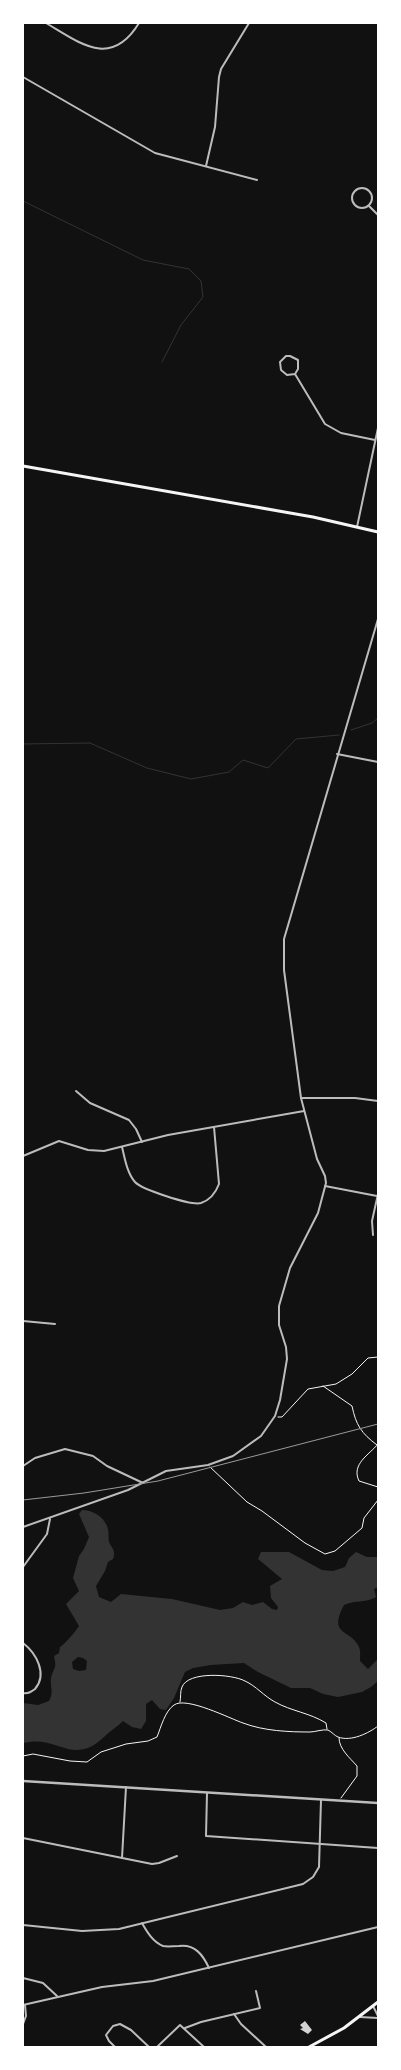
<svg xmlns="http://www.w3.org/2000/svg" width="401" height="2070" font-family="'Roboto Serif',serif">
<style>
.water{fill:#333;fill-rule:evenodd}
.lines{fill:none;stroke-linecap:round;stroke-linejoin:round}
.stream{stroke:#333;stroke-width:1}
.building{fill:#d3d3d3}
.path{stroke:#f5f5f5;stroke-width:1}
.minor{stroke:#bcbcbc;stroke-width:2}
.tertiary{stroke:#bcbcbc;stroke-width:2.5}
.secondary{stroke:#f5f5f5;stroke-width:3}
.primary{stroke:#f5f5f5;stroke-width:3}
.rail{stroke:#9a9a9a;stroke-width:1}
</style>
<rect width="100%" height="100%" fill="#111"/>
<!-- water -->
<path class="water" d="M 82,1510 C 93,1510 105,1517 108,1529 C 109,1533 108,1538 109,1542 C 112,1549 116,1550 113,1559 L 108,1562 L 105,1571 L 96,1586 L 99,1597 L 111,1602 L 121,1594 L 172,1599 L 220,1610 L 233,1608 L 243,1602 L 252,1605 L 263,1602 L 272,1609 L 277,1610 L 278,1607 L 271,1598 L 270,1586 L 282,1579 L 258,1559 L 261,1552 L 289,1552 L 322,1570 L 333,1571 L 345,1567 L 349,1558 L 356,1552 L 367,1557 L 378,1557 L 378,1587 L 374,1589 L 376,1597 C 368,1603 354,1600 344,1605 C 328,1635 349,1629 358,1645 C 361,1650 360,1655 360,1661 L 368,1669 L 377,1660 L 378,1656 L 378,1681 L 371,1687 L 362,1692 L 338,1697 L 323,1694 L 310,1688 L 291,1688 L 258,1672 L 244,1663 L 211,1665 L 193,1668 L 185,1672 L 174,1698 L 166,1710 L 160,1709 L 152,1700 L 146,1704 L 146,1721 L 141,1729 L 132,1727 L 123,1721 C 117,1727 110,1731 104,1737 C 72,1767 58,1734 23,1743 L 23,1703 L 38,1705 L 49,1701 C 54,1693 50,1686 51,1678 C 54,1666 57,1670 54,1656 L 59,1653 L 60,1647 C 65,1644 76,1631 79,1626 L 66,1604 L 79,1591 L 73,1578 L 79,1556 L 84,1549 L 89,1537 L 79,1514 ZM 78,1657 L 83,1658 L 87,1661 L 86,1670 L 79,1671 L 73,1669 L 72,1662 Z"/>
<g class="lines">
<!-- stream -->
<g class="stream">
<path d="M 23,201 L 143,260 L 189,269 L 201,281 L 203,297 L 181,325 L 162,362"/>
<path d="M 351,730 L 372,723 L 378,718"/>
<path d="M 23,744 L 90,743 L 147,768 L 191,779 L 229,772 L 243,760 L 268,768 L 296,739 L 339,735"/>
</g>
</g>
<!-- building -->
<path class="building" d="M 305,2021 L 312,2030 L 308,2034 L 300,2029 L 303,2028 L 300,2025 Z"/>
<g class="lines">
<!-- path -->
<g class="path">
<path d="M 323,1386 L 352,1406 C 356,1425 361,1433 377,1445"/>
<path d="M 278,1417 L 282,1417 L 308,1389 L 336,1384 L 352,1374 L 368,1358 L 378,1357"/>
<path d="M 378,1444 C 369,1455 351,1464 359,1481 L 378,1487"/>
<path d="M 210,1467 L 247,1502 L 262,1511 L 305,1543 L 325,1554 L 335,1551 L 362,1528 L 364,1518 L 378,1500"/>
<path d="M 180,1702 C 181,1698 180,1691 182,1687 C 188,1671 232,1674 245,1681 C 256,1686 264,1696 275,1702 C 291,1711 310,1713 326,1723 L 327,1729"/>
<path d="M 339,1738 C 339,1749 350,1758 357,1766 L 357,1776 L 341,1798"/>
<path d="M 23,1756 L 33,1754 L 70,1761 L 87,1762 L 101,1752 L 126,1744 L 148,1741 L 157,1737 C 161,1727 165,1711 174,1705 C 186,1696 231,1719 243,1723 C 264,1731 289,1732 310,1732 C 315,1732 323,1729 328,1730 C 332,1732 335,1736 338,1737 C 351,1742 369,1733 378,1726"/>
</g>
<!-- minor -->
<g class="minor">
<path d="M 46,23 C 80,43 111,69 139,23"/>
<path d="M 23,77 L 155,153 L 257,180"/>
<path d="M 206,166 L 215,127 L 219,77 L 221,69 L 249,23"/>
<circle cx="362" cy="198" r="10"/>
<path d="M 369,206 L 378,215"/>
<path d="M 295,374 L 287,375 L 281,370 L 280,362 L 286,356 L 290,356 L 298,360 L 298,369 L 295,374 L 325,424 L 341,433 L 375,440"/>
<path d="M 357,527 L 378,428"/>
<path d="M 337,754 L 378,762"/>
<path d="M 76,1091 L 90,1103 L 129,1120 L 136,1129 L 142,1142"/>
<path d="M 301,1098 L 355,1098 L 378,1101"/>
<path d="M 122,1147 C 125,1159 127,1173 135,1182 C 141,1189 191,1206 201,1203 C 210,1200 216,1192 219,1184 L 214,1127"/>
<path d="M 23,1156 L 59,1141 L 88,1150 L 104,1151 L 168,1135 L 304,1111"/>
<path d="M 325,1186 L 377,1196"/>
<path d="M 373,1235 L 372,1221 L 378,1194"/>
<path d="M 23,1321 L 55,1324"/>
<path d="M 23,1466 L 35,1458 L 65,1449 L 93,1456 L 107,1466 L 143,1483"/>
<path d="M 23,1527 L 128,1490 L 166,1471 L 208,1465 L 233,1456 L 261,1436 L 275,1416 L 280,1400 L 287,1359 L 286,1347 L 279,1325 L 279,1306 L 290,1268 L 318,1213 L 326,1183 L 325,1176 L 317,1159 L 301,1098 L 284,970 L 284,939 L 378,619"/>
<path d="M 23,1567 L 47,1534 L 50,1519"/>
<path d="M 23,1643 C 36,1653 48,1674 35,1689 C 31,1692 28,1694 23,1693"/>
<path d="M 207,1793 L 206,1836 L 378,1848"/>
<path d="M 23,1838 L 152,1864 L 159,1863 L 177,1856"/>
<path d="M 122,1858 L 126,1787"/>
<path d="M 142,1923 C 147,1932 153,1942 163,1946 C 168,1947 173,1946 179,1946 C 195,1944 203,1955 209,1968"/>
<path d="M 23,1925 L 82,1931 L 119,1929 L 303,1884 L 313,1877 L 319,1867 L 321,1800"/>
<path d="M 23,1978 L 43,1983 L 57,1996"/>
<path d="M 23,2005 L 102,1987 L 153,1981 L 378,1927"/>
<path d="M 373,2006 L 378,2016"/>
<path d="M 234,2014 L 241,2024 L 266,2047"/>
<path d="M 360,2017 L 378,2018"/>
<path d="M 23,2024 L 26,2016 L 25,2005"/>
<path d="M 185,2028 L 201,2022 L 260,2008 L 256,1991"/>
<path d="M 115,2047 L 109,2041 L 106,2035 L 113,2026 L 120,2024 L 131,2030 L 149,2047"/>
<path d="M 157,2047 L 180,2025 L 204,2047"/>
</g>
<!-- tertiary -->
<path class="tertiary" d="M 23,1781 L 378,1803"/>
<!-- secondary -->
<path class="secondary" d="M 23,466 L 313,517 L 378,532"/>
<!-- primary -->
<path class="primary" d="M 309,2047 L 344,2028 L 378,2002"/>
<!-- rail -->
<path class="rail" d="M 23,1500 L 84,1493 L 158,1481 L 378,1424"/>
</g>
<!-- border -->
<rect width="401" height="2070" fill="none" stroke="#ffffff" stroke-width="48"/>
</svg>
